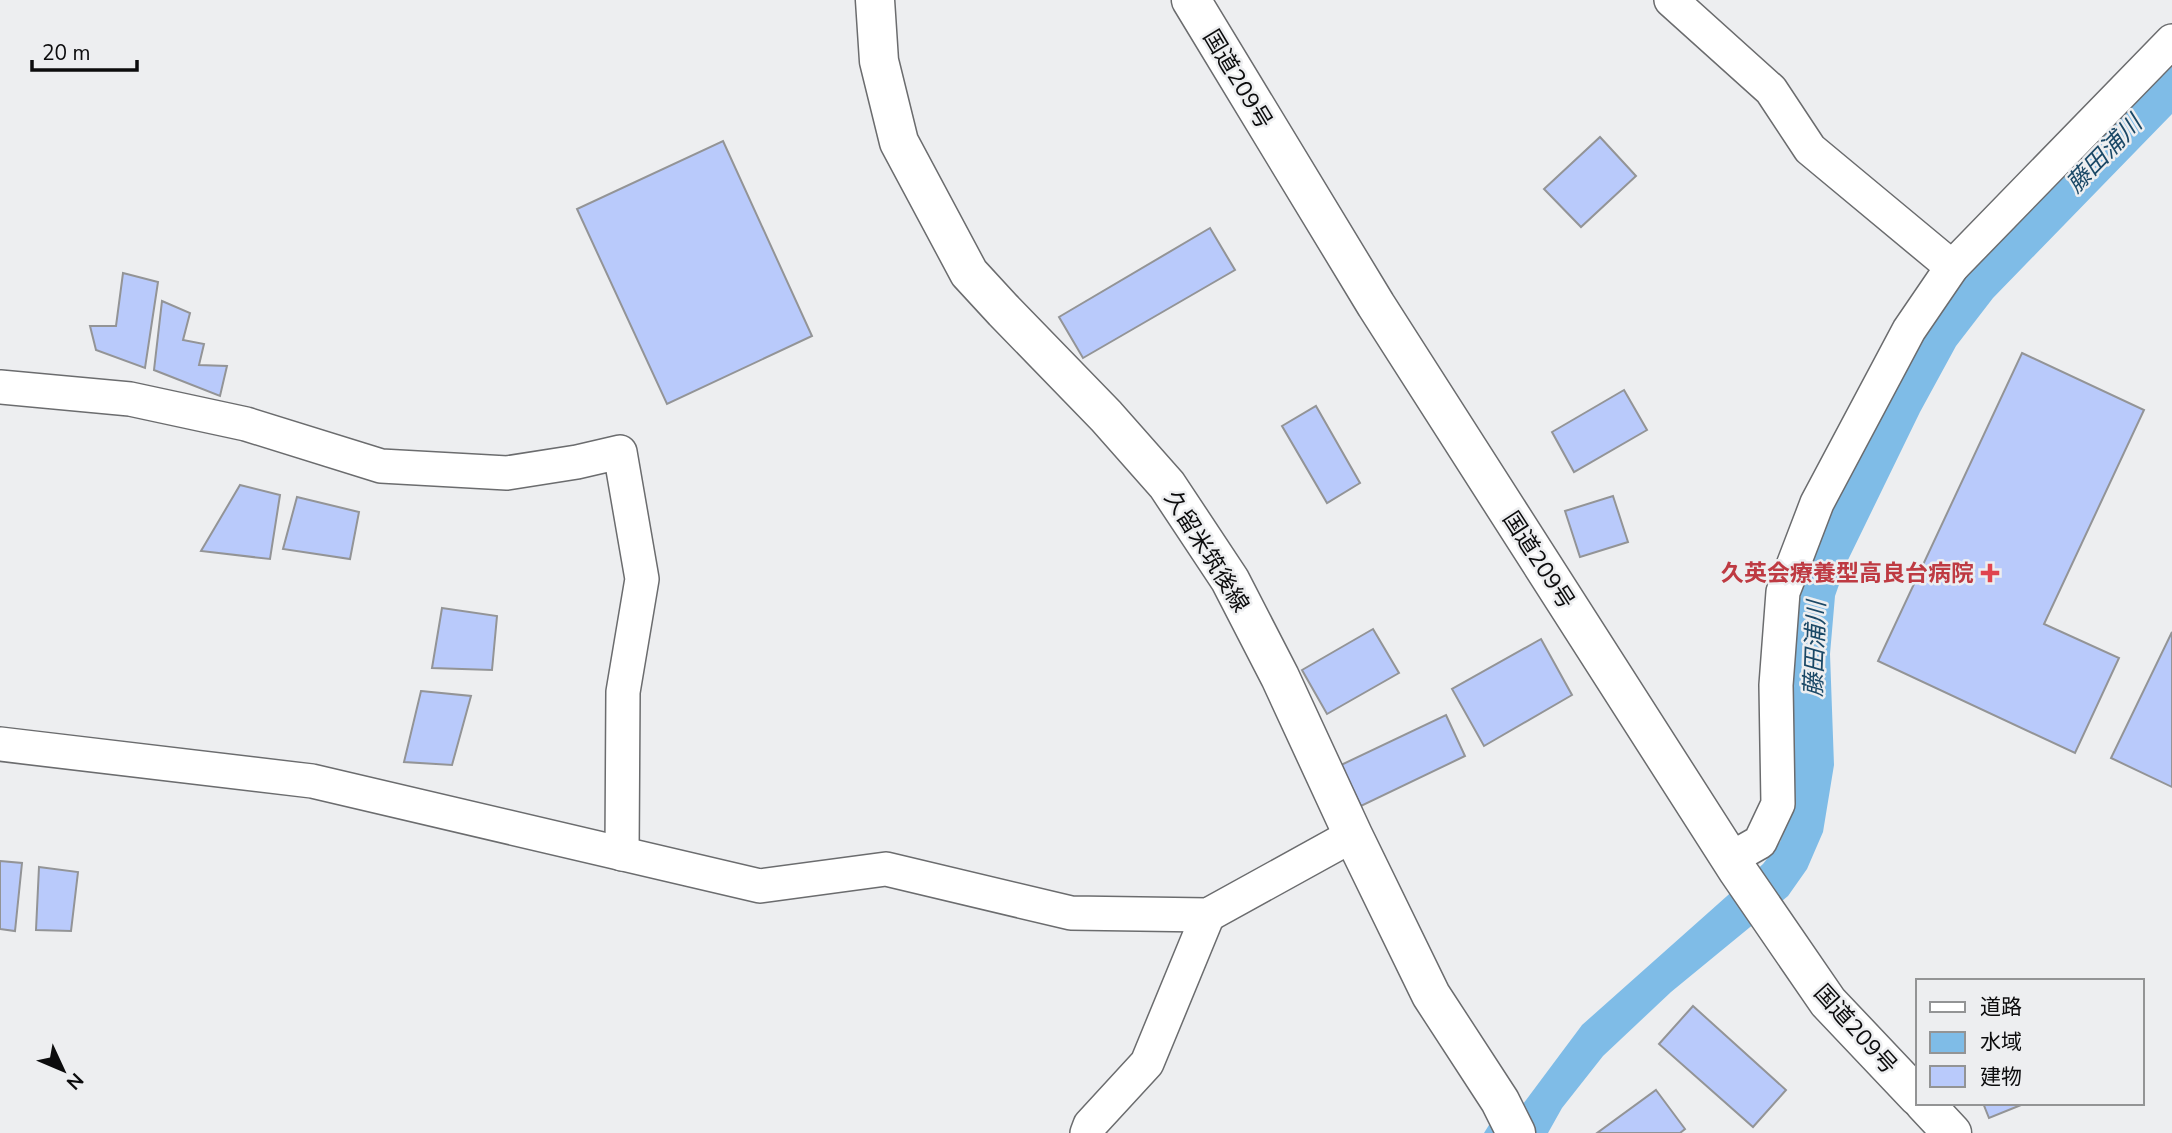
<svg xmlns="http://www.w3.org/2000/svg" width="2172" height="1133" font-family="'Nunito Sans','Noto Sans JP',sans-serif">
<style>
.water{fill:#7fbce7}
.building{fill:#b9cafb;stroke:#939496;stroke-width:2}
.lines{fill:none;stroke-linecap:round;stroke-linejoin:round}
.street-casing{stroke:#6b6c6e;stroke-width:36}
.primary-casing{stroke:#6b6c6e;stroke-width:41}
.highway-casing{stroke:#6b6c6e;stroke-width:41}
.street{stroke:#fff;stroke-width:33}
.primary{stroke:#fff;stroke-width:38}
.highway{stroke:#fff;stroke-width:38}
.health-dot{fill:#e0444e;stroke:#edeef0;stroke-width:2.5}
.labels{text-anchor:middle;stroke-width:5;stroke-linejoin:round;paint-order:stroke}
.street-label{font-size:23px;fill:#0c0c0d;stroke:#edeef0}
.health-label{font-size:23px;font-weight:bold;fill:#be3a42;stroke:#edeef0;text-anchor:end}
.water-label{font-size:24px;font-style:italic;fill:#1a4866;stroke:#edeef0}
</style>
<rect width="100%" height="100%" fill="#edeef0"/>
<!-- water -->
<path class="water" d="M 2172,61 L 2172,114 L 1993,298 L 1956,346 L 1920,412 L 1847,562 L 1835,596 L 1830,654 L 1834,765 L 1823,832 L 1807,869 L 1788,896 L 1671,992 L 1603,1056 L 1562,1108 L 1548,1133 L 1484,1133 L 1489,1125 L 1523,1104 L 1582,1025 L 1763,864 L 1780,842 L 1792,811 L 1794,778 L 1792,632 L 1806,574 L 1830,508 L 1891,388 L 1962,273 Z"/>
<!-- building -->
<g class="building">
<path d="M 1600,137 L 1636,176 L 1581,227 L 1544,189 Z"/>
<path d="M 723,141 L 812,336 L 667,404 L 577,209 Z"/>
<path d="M 1210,228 L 1235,270 L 1083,358 L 1059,317 Z"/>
<path d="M 123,273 L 158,282 L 145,368 L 96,350 L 90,326 L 116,326 Z"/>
<path d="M 162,301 L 190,313 L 183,340 L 204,344 L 199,365 L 227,366 L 220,396 L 154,370 Z"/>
<path d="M 2022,353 L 2144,410 L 2044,624 L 2119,658 L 2075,753 L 1878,661 Z"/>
<path d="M 1624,390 L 1647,430 L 1574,472 L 1552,432 Z"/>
<path d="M 1316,406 L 1360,483 L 1327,503 L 1282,426 Z"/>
<path d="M 240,485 L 280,495 L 270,559 L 201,551 Z"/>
<path d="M 1613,496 L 1628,542 L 1580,557 L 1565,511 Z"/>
<path d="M 297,497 L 359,512 L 350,559 L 283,549 Z"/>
<path d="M 442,608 L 497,616 L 492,670 L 432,668 Z"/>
<path d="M 1373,629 L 1399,673 L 1327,714 L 1302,670 Z"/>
<path d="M 2172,632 L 2172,787 L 2111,758 Z"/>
<path d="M 1541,639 L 1572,695 L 1484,746 L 1452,689 Z"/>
<path d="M 421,691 L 471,696 L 452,765 L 404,762 Z"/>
<path d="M 1446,715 L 1465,756 L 1361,806 L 1341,765 Z"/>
<path d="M 0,861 L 22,863 L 15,931 L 0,929 Z"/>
<path d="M 39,867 L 78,872 L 71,931 L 36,930 Z"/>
<path d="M 1693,1006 L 1786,1090 L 1753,1127 L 1659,1044 Z"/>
<path d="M 1656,1090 L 1685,1129 L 1680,1133 L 1597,1133 Z"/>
<path d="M 1983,1103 L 2026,1103 L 1989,1118 Z"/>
</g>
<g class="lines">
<defs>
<g id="street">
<path d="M 1671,0 L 1771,90 L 1810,149 L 1952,267"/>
<path d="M 0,387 L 130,399 L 246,424 L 381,466 L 507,473 L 577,462 L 620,452 L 642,579 L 623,692 L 622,854"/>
<path d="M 0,744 L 312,781 L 760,886 L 886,869 L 1071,913 L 1208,915 L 1353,835"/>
<path d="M 1730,859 L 1760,842 L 1778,804 L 1776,685 L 1783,592 L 1817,503 L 1909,330 L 1952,267 L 2172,41"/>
<path d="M 1087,1133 L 1090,1125 L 1147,1063 L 1208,915"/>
</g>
<path id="primary" d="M 875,0 L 879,61 L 899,142 L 969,273 L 1004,311 L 1106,416 L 1167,485 L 1230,580 L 1280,677 L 1353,835 L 1431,995 L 1500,1101 L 1516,1133"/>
<g id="highway">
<path d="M 1191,0 L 1376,305 L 1738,871 L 1828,1002 L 1918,1097"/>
<path d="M 1924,1103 L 1952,1133"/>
</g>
</defs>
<!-- street casing -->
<use href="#street" class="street-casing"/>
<!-- primary casing -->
<use href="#primary" class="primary-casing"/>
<!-- highway casing -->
<use href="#highway" class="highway-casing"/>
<!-- street -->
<use href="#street" class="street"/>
<!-- primary -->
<use href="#primary" class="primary"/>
<!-- highway -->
<use href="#highway" class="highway"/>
</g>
<!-- markers -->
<path class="health-dot" d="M1986.5 562.5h7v7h7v7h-7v7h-7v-7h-7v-7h7z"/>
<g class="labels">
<!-- street labels -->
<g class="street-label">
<text transform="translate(1238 79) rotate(59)" y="8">国道209号</text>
<text transform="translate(1207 551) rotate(58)" y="8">久留米筑後線</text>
<text transform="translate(1539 560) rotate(57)" y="8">国道209号</text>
<text transform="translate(1856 1029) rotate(48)" y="8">国道209号</text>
</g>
<!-- health labels -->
<g class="health-label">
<text x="1974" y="581">久英会療養型高良台病院</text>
</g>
<!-- water labels -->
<g class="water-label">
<text transform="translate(2104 154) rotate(-46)" y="8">藤田浦川</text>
<text transform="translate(1815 649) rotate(-88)" y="8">藤田浦川</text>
</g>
</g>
<!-- legend -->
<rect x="1916" y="979" width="228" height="126" fill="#edeef0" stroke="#939495" stroke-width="2"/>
<rect x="1930" y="1002" width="35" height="10" fill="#ffffff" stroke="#939495" stroke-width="2"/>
<text x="1980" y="1014" font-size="21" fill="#0c0c0d">道路</text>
<rect x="1930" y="1032" width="35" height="21" fill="#7fbce7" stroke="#939495" stroke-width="2"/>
<text x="1980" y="1049" font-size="21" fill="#0c0c0d">水域</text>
<rect x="1930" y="1066" width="35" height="21" fill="#b9cafb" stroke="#939495" stroke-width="2"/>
<text x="1980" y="1084" font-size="21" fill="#0c0c0d">建物</text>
<!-- north arrow -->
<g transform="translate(63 1070) rotate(134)" stroke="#edeef0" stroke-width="5" paint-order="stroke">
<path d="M0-5L12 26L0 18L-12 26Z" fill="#0c0c0d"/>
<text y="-10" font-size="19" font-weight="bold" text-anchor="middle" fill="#0c0c0d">N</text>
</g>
<!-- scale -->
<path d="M32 60v10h105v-10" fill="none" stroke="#0c0c0d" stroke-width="3.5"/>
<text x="42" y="60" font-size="21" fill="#0c0c0d" stroke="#edeef0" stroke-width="5" paint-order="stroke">20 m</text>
</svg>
